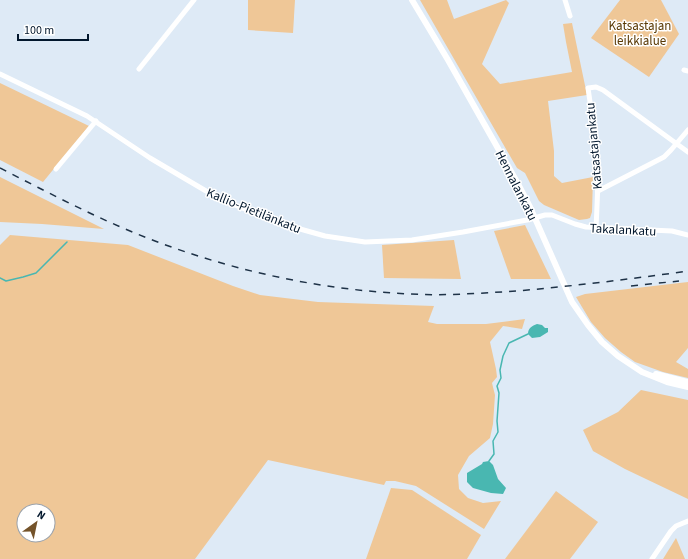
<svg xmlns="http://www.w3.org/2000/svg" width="688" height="559" font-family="'Source Sans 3',sans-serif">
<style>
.green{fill:#efc797;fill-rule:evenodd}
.water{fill:#49b7b1}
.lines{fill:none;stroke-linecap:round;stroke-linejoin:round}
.stream{stroke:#49b7b1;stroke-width:1.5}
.minor{stroke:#fff;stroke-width:5}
.tertiary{stroke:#fff;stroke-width:6}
.rail{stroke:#1e3247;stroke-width:1.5;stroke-dasharray:7 7;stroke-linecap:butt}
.labels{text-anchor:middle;stroke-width:3;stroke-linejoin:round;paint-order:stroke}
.park-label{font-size:13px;fill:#593803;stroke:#fff}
.street-label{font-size:13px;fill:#02172d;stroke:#fff}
</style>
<rect width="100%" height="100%" fill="#deeaf6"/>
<!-- green -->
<g class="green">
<path d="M 248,0 L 295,0 L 293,33 L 248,30 Z"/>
<path d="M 420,0 L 447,0 L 454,19 L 506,0 L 509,3 L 482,64 L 500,84 L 572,72 L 566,42 L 563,24 L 572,23 L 587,95 L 548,101 L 554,151 L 554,176 L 562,183 L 593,177 L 592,212 L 590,218 L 587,219 L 579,220 L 544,205 L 539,201 L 525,173 L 517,168 Z"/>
<path d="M 620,0 L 661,0 L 679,34 L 649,77 L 591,38 Z"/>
<path d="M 0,83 L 89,126 L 43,182 L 0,160 Z"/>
<path d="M 0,177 L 104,229 L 42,224 L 0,222 Z"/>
<path d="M 525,225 L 551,279 L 511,279 L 494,231 Z"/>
<path d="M 10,235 L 128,245 L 233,286 L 260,295 L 318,302 L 434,306 L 428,322 L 437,324 L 486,324 L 525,319 L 522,329 L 503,326 L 490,342 L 496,369 L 497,377 L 492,383 L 495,395 L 493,424 L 490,438 L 469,456 L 458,475 L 459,489 L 468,498 L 483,503 L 501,501 L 484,529 L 416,486 L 395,481 L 386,481 L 384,485 L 268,460 L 195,559 L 0,559 L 0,245 ZM 24,511 L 48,511 L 48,535 L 24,535 Z"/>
<path d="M 454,240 L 461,279 L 384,278 L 382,245 Z"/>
<path d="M 688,282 L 688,348 L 676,362 L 688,369 L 688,378 L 663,372 L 635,362 L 621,352 L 605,338 L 591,322 L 576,297 L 585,294 Z"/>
<path d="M 641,390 L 688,400 L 688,499 L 625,469 L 593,451 L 583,430 L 618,412 Z"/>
<path d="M 391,488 L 412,490 L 481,535 L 467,559 L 366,559 Z"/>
<path d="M 556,491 L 598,522 L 570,559 L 505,559 Z"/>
<path d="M 676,538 L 685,559 L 663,559 Z"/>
</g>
<!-- water -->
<g class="water">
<path d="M 537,324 L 542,325 L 545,328 L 548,328 L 548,332 L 540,337 L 532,338 L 528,334 C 528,328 532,326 537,324 Z"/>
<path d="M 489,461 L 493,465 L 498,479 L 506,488 L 503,494 L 491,493 L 473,488 L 467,482 L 467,473 L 482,464 L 483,462 Z"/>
</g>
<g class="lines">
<!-- stream -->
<g class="stream">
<path d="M 0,278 L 6,281 L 23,277 L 36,273 L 67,242"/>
<path d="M 489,461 L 494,454 L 493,441 L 498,432 L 497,421 L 499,393 L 497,386 L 501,378 L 500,370 L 503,356 L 509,343 L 528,334"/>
</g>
<!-- minor -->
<g class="minor">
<path d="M 565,0 L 570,16"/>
<path d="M 139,69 L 194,0"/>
<path d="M 684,70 L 688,71"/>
<path d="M 0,74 L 87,116 L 150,158 L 206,191 L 230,203 L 267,218 L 293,227 L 325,236 L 365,242 L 412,240 L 463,232 L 527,220 L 545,215 L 552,215 L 575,224 L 586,227 L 672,231 L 688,235"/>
<path d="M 56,169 L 96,121"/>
<path d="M 598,191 L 664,157 L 671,150 L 688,130"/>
<path d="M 596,228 C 597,208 598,189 598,169 C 596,142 592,115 588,88 L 596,87 L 603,90 L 688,152"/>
<path d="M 652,559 L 671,531 L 676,526 L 688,521"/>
</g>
<!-- tertiary -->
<g class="tertiary">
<path d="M 412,0 L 448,60 L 517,182 L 530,207 L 572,302 L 588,325 L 602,342 L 618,356 L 642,372 L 667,382 L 688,387"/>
<path d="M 656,374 L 688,382"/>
</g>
<!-- rail -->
<g class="rail">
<path d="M 0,168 C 51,194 102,221 155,241 C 237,272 323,290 410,294 C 446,296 482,293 517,291 C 574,286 631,279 688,271"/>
<path d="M 631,286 L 679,281"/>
</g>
</g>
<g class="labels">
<!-- park labels -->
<g class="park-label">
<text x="640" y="30">Katsastajan<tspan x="640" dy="15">leikkialue</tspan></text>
</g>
<!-- street labels -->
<g class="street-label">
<text transform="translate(593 146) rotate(-95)" y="5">Katsastajankatu</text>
<text transform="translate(517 185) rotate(63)" y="5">Hennalankatu</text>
<text transform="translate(254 210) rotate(22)" y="5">Kallio-Pietilänkatu</text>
<text transform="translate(623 229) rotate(3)" y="5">Takalankatu</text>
</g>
</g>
<!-- north arrow -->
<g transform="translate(36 523) rotate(33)"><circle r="19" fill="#ffffff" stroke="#9aa2ab"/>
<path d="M0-3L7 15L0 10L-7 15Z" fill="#74532a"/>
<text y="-6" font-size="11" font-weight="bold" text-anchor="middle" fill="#02172d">N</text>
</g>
<!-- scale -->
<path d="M18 34v6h70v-6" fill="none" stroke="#02172d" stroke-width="2"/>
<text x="24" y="34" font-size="12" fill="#02172d" stroke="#ffffff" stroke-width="3" paint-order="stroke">100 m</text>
</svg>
